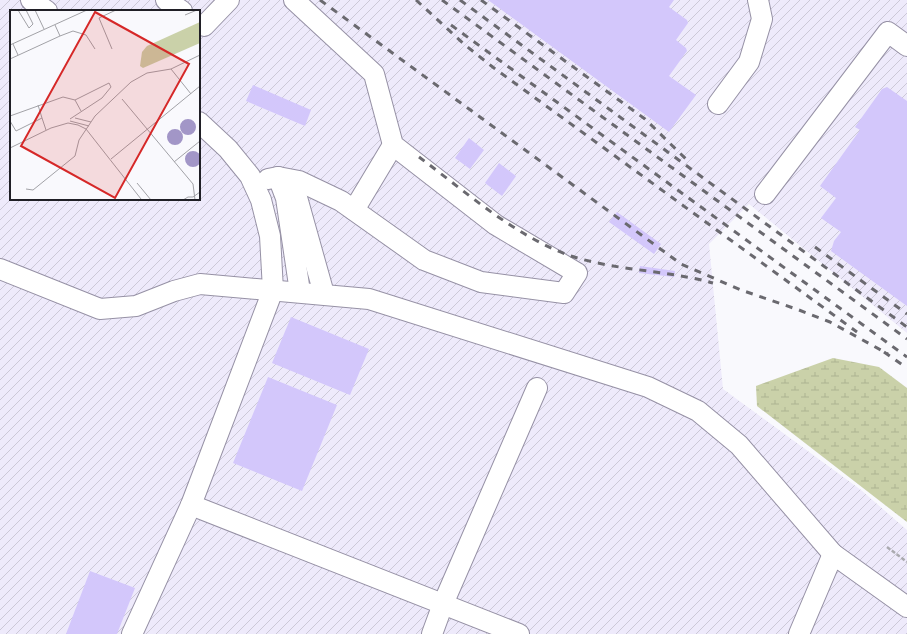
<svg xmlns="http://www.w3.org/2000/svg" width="907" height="634" font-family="'Alegreya Sans',sans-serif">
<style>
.industrial{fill:url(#industrial-furrows);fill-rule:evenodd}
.wetland{fill:url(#wetland-marsh)}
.building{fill:#d3c7fb}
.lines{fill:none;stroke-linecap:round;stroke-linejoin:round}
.minor-casing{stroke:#9691a5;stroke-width:22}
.path{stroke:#aaaaaf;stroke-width:2.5;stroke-dasharray:4 2;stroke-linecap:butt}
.minor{stroke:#fff;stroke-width:20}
.rail{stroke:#6a696f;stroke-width:3;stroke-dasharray:7 7;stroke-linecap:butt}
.inset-road{fill:none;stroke:#a2a2a7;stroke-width:1}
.view{fill:#d62828;fill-opacity:0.15;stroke:#d62828;stroke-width:2}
.inset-edge{fill:none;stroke:#201f26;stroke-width:2}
</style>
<defs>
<pattern id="industrial-furrows" width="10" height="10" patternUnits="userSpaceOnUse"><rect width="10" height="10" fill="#eeeafb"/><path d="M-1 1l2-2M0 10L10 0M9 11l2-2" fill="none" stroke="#ccc8d7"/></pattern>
<pattern id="wetland-marsh" width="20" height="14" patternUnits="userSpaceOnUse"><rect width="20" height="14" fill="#cad1a9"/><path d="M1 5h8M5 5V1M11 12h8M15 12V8" fill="none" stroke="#adb391"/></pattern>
</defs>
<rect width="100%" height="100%" fill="#f9f9fd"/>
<!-- industrial -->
<path class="industrial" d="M 0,0 L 907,0 L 907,333 L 749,204 L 709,244 L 723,389 L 861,490 L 907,530 L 907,634 L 0,634 ZM 11,11 L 199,11 L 199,199 L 11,199 Z"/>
<!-- wetland -->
<path class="wetland" d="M 833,358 L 879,367 L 907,388 L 907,522 L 757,406 L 756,386 Z"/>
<!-- building -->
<g class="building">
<path d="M 488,0 L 674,0 L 669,7 L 687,20 L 688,23 L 676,40 L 686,48 L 687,51 L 669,76 L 696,95 L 669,132 Z"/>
<path d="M 253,85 L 311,110 L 305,126 L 246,101 Z"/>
<path d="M 887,87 L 907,101 L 907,306 L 831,251 L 834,241 L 841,232 L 821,218 L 836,198 L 820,186 L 860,130 L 855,127 L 882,89 Z"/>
<path d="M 469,138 L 484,150 L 470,169 L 455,158 Z"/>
<path d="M 499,163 L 516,176 L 502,196 L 485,183 Z"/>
<path d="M 617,212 L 661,244 L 654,254 L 609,222 Z"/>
<path d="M 640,266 L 675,271 L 674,277 L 639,273 Z"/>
<path d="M 291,317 L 369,349 L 350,395 L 272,363 Z"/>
<path d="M 268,377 L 337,405 L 302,491 L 233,463 Z"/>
<path d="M 90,571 L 135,588 L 117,634 L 66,634 Z"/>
</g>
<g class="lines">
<defs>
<g id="minor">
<path d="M 31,0 L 47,11"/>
<path d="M 166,0 L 182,11"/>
<path d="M 204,26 L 229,0"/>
<path d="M 718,104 L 749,62 L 762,19 L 758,0"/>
<path d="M 278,177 L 299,181 L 341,201 L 424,260 L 481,282 L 564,293 L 577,273 L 496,225 L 393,145 L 374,74 L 294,0"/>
<path d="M 268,179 L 278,177 L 286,198 L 300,292"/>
<path d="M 296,194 L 324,294"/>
<path d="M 765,194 L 888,32 L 907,46"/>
<path d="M 354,210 L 393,145"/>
<path d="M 0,269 L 100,309 L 136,306 L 174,291 L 200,284 L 369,299 L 648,387 L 698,411 L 739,445 L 833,554"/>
<path d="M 191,505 L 519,634"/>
<path d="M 132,634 L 191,505 L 273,290 L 270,236 L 261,200 L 250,176 L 228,149 L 199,122"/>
<path d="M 432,634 L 443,604 L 537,388"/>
<path d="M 799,634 L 833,554 L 907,607"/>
</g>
</defs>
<!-- minor casing -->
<use href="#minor" class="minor-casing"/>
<!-- path -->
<path class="path" d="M 887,547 L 907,562"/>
<!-- minor -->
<use href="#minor" class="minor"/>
<!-- rail -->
<g class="rail">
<path d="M 320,0 L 681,264 L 741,290 L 799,310 L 830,322 L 888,354"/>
<path d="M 416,0 L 465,45 L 494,68 L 857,332"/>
<path d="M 442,0 L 907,339"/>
<path d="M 460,0 L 907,327"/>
<path d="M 481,0 L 645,119 L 687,160"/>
<path d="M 451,25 L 907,357"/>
<path d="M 419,157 C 466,192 516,237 571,256 C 617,271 667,270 713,283"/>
<path d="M 815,247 L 907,314"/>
<path d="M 884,352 L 907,368"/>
</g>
</g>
<!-- overview -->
<g transform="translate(10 10)">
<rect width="190" height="190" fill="#f9f9fd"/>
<path d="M 190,12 L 190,33 L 133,58 L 130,56 L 132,42 L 137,36 Z" fill="#cad1a9"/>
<path d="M170 117a8 8 0 1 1 16 0a8 8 0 1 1-16 0ZM157 127a8 8 0 1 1 16 0a8 8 0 1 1-16 0ZM175 149a8 8 0 1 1 16 0a8 8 0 1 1-16 0Z" fill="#a296c7"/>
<path class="inset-road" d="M 8,0 L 19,18 L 23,14 L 16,0M 25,0 L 34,19M 175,5 L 187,0M 50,26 L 63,21 L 76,25 L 85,39M 3,34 L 8,45M 0,35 L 77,0M 102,39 L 89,8 L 106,0M 0,49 L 50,26 L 45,15M 181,84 L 161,59 L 190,45M 112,89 L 183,174 L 185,190M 65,90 L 71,101M 28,95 L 32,108M 0,106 L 53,87 L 65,90 L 99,73 L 101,77 L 92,88 L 60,109M 65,108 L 81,112M 0,111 L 6,121 L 32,108 L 36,120M 60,111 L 79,116M 0,138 L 41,118 L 58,113 L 68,115 L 76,119 L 131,189M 101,149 L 190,76M 164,152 L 190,131M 127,173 L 141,190M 16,179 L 23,180 L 65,146 L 69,130 L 85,106 L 121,72 L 137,63 L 161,59M 173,190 L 178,187 L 183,187 L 190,182"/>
<path class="view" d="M 85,2 L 179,54 L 105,188 L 11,136 Z"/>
<rect width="190" height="190" class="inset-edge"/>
</g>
</svg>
